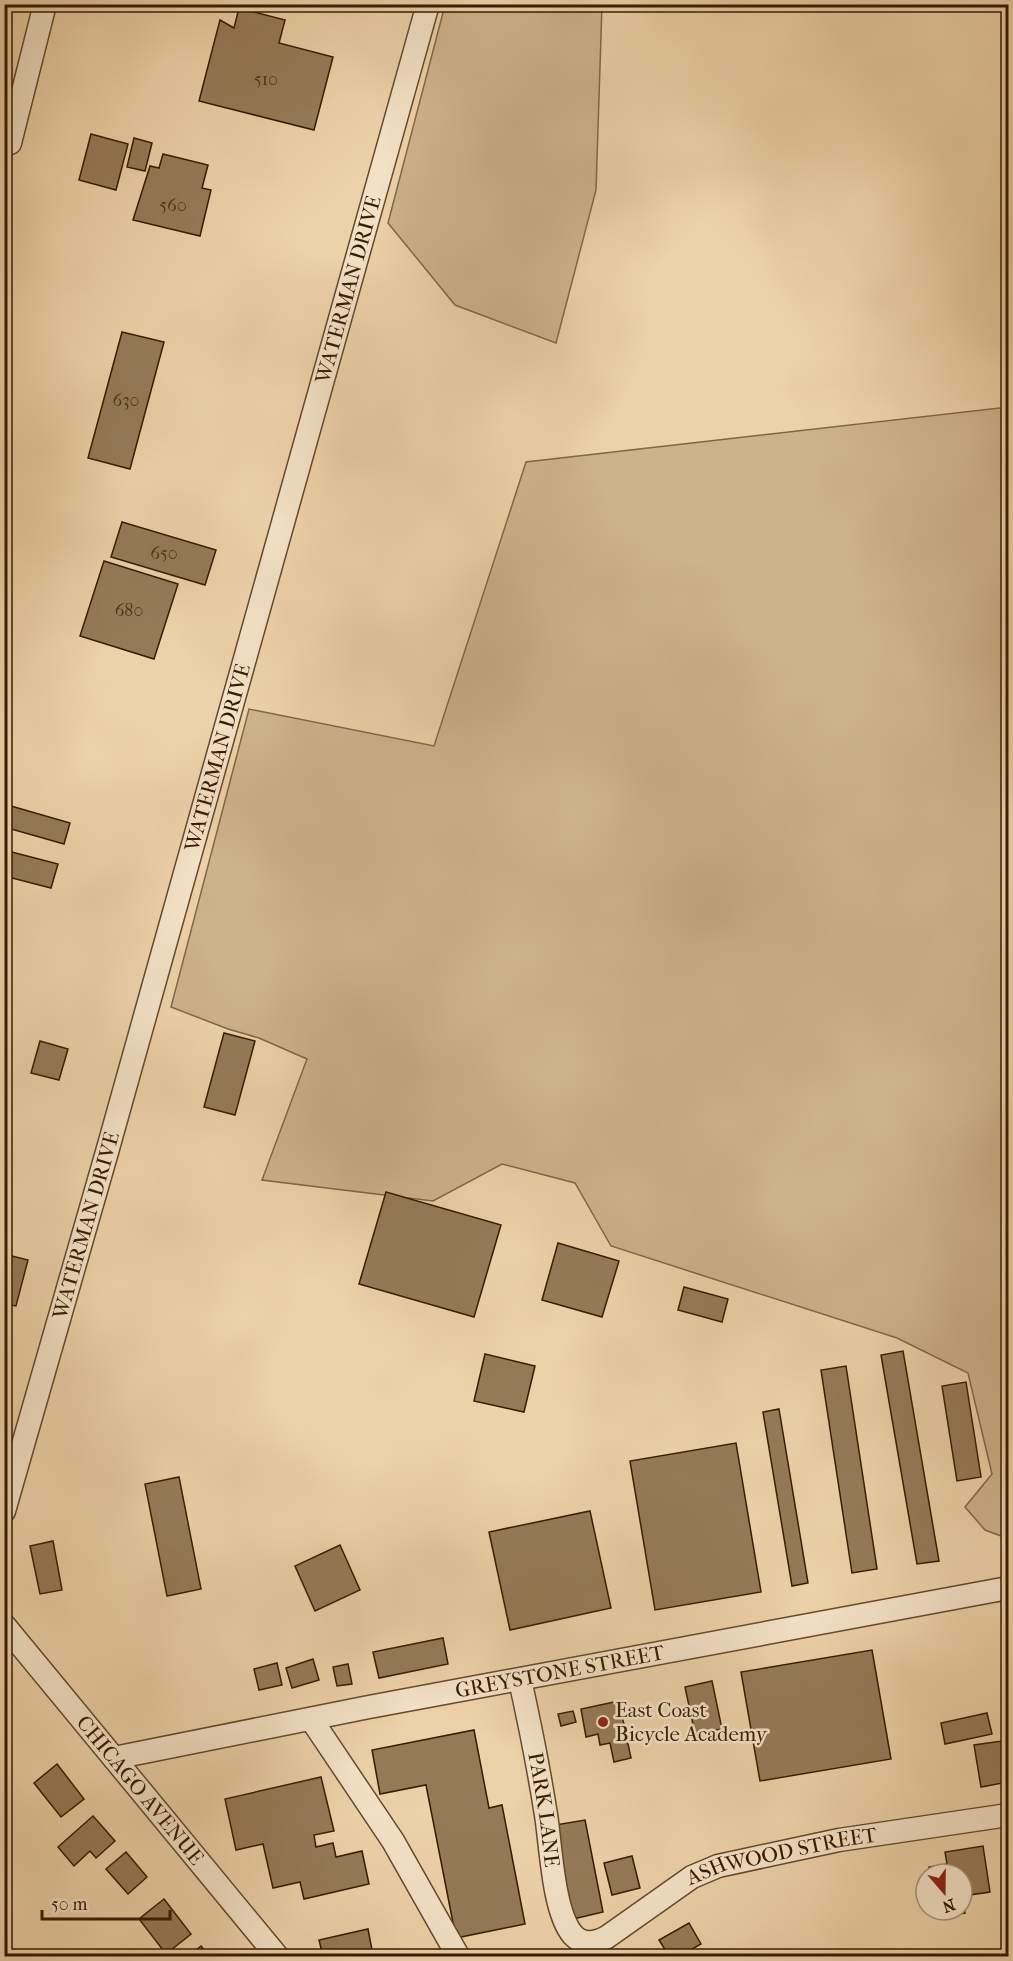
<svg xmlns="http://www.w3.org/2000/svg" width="1013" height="1961" font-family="'IM FELL French Canon',serif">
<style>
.green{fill:#ceb28c;stroke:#826747;stroke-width:1.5}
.building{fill:#967a58;stroke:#371c02;stroke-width:1.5}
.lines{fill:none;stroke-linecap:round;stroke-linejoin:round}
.minor-casing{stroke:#64492c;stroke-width:25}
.minor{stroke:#f3e1c6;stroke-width:22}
.poi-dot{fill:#8f2418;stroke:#f3e1c6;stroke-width:2}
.labels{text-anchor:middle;stroke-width:5;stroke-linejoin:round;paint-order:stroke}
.number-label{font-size:18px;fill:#4f3418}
.street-label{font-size:21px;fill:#371c02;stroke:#f3e1c6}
.poi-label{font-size:21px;fill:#371c02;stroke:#f3e1c6;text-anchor:start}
</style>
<rect width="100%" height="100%" fill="#edd1a8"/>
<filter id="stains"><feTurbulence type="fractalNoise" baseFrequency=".00333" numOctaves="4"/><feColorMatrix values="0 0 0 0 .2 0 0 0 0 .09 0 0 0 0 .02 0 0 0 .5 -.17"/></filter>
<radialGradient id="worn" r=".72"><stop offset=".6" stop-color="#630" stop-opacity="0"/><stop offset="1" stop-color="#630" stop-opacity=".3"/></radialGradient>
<!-- green -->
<g class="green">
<path d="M 445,5 L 602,5 L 596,190 L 556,343 L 455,305 L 388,223 Z"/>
<path d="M 1008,407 L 1008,1522 L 1001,1536 L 985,1530 L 965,1507 L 992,1474 L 968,1373 L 897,1338 L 611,1246 L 575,1183 L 502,1164 L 433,1201 L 262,1180 L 307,1059 L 259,1038 L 228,1029 L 171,1007 L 249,709 L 434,746 L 526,462 Z"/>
</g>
<!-- building -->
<g class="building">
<path d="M 239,8 L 285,20 L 279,43 L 333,57 L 314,130 L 199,101 L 220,20 L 234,28 Z"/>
<path d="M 91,134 L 128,144 L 116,190 L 79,180 Z"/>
<path d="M 134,138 L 152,143 L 145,171 L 127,167 Z"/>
<path d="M 163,154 L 208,165 L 202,188 L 211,190 L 200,236 L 133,220 L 150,166 L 159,168 Z"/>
<path d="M 122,332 L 164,342 L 130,469 L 88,458 Z"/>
<path d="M 122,522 L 216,550 L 205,585 L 111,557 Z"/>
<path d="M 104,561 L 178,584 L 154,659 L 80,636 Z"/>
<path d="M 4,804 L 70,823 L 64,844 L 4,827 Z"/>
<path d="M 4,850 L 58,864 L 51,888 L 4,876 Z"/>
<path d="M 224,1033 L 255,1041 L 235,1115 L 204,1107 Z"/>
<path d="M 40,1041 L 68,1049 L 59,1080 L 31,1073 Z"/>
<path d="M 386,1192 L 501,1225 L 474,1317 L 359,1284 Z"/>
<path d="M 558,1243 L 619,1261 L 602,1317 L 542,1300 Z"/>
<path d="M 4,1254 L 28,1260 L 16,1306 L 4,1304 Z"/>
<path d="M 684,1287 L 728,1299 L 722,1322 L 678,1310 Z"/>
<path d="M 4,1326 L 11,1328 L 4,1353 Z"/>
<path d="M 903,1351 L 939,1561 L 917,1564 L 881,1355 Z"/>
<path d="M 485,1354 L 535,1366 L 524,1412 L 474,1401 Z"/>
<path d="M 846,1366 L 877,1569 L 852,1573 L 821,1370 Z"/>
<path d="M 966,1382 L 981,1477 L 957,1481 L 942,1386 Z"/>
<path d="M 779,1409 L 808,1583 L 792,1586 L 763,1412 Z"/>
<path d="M 736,1443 L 761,1592 L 655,1610 L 630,1461 Z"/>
<path d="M 179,1477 L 201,1589 L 167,1596 L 145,1484 Z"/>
<path d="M 590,1511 L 611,1608 L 510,1630 L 489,1532 Z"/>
<path d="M 53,1541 L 62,1590 L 40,1594 L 30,1546 Z"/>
<path d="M 340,1545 L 360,1590 L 315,1611 L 295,1566 Z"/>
<path d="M 443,1638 L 448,1664 L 379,1678 L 373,1652 Z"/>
<path d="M 872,1650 L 891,1759 L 760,1781 L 741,1672 Z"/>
<path d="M 313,1659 L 319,1680 L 292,1688 L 286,1668 Z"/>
<path d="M 277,1663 L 282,1685 L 259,1690 L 254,1669 Z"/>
<path d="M 348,1664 L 352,1684 L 337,1686 L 333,1667 Z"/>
<path d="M 712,1681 L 722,1729 L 695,1734 L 685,1687 Z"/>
<path d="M 619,1701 L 631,1758 L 614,1762 L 610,1743 L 600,1745 L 598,1734 L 586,1737 L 581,1709 Z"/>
<path d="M 573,1711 L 576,1722 L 561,1726 L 558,1714 Z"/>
<path d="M 987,1713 L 992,1734 L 945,1744 L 941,1723 Z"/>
<path d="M 474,1730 L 489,1808 L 502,1805 L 525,1924 L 456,1938 L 426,1785 L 380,1794 L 372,1750 Z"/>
<path d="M 1002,1741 L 1008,1782 L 981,1787 L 974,1745 Z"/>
<path d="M 57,1764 L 84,1799 L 61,1817 L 34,1783 Z"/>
<path d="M 321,1777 L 334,1831 L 314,1835 L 316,1847 L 333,1843 L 336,1857 L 362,1851 L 369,1884 L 304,1899 L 300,1882 L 273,1888 L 263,1844 L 236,1850 L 225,1799 Z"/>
<path d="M 93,1816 L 115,1841 L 96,1858 L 90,1851 L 74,1866 L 58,1847 Z"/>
<path d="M 585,1820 L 603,1912 L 573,1919 L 555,1825 Z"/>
<path d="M 983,1846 L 990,1892 L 963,1896 L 965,1913 L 936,1917 L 935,1910 L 962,1910 L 962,1874 L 930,1874 L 929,1867 L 947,1864 L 945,1852 Z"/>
<path d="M 126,1852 L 147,1877 L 128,1894 L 106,1869 Z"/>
<path d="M 632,1856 L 640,1888 L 612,1895 L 604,1863 Z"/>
<path d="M 164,1899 L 191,1934 L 166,1954 L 139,1919 Z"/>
<path d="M 1008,1921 L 1008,1956 L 1007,1956 L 1002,1922 Z"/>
<path d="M 689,1923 L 701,1944 L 680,1956 L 669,1956 L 659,1940 Z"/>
<path d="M 368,1929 L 373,1955 L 364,1956 L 323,1956 L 319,1940 Z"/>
<path d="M 201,1946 L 209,1956 L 189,1956 Z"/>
</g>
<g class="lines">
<defs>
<g id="minor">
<path d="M 10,143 L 45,4"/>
<path id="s1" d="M 4,1511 L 107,1152 L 428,4"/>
<path id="s2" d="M 4,1625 L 277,1956"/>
<path id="s3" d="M 520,1680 C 530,1725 539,1770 546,1815 C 551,1846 553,1912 573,1935 C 582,1945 596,1943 607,1937 L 692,1877 L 718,1866 L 839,1840 L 1008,1815"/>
<path d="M 311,1719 L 393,1841 L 458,1956"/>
<path id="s4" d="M 114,1758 L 369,1707 L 1008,1588"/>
</g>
</defs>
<!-- minor casing -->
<use href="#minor" class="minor-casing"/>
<!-- minor -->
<use href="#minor" class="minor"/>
</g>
<!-- markers -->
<circle class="poi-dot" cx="603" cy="1722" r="6"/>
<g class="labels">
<!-- number labels -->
<g class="number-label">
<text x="266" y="85">510</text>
<text x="173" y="211">560</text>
<text x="126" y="406">630</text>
<text x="164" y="559">650</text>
<text x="129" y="616">680</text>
</g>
<!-- street labels -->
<g class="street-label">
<text dy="7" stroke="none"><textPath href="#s1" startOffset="1269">WATERMAN DRIVE</textPath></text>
<text dy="7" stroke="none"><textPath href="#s1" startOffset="783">WATERMAN DRIVE</textPath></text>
<text dy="7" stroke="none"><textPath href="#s1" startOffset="297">WATERMAN DRIVE</textPath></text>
<text dy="7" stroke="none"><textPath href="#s4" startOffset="454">GREYSTONE STREET</textPath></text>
<text dy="7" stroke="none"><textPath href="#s2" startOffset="214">CHICAGO AVENUE</textPath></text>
<text dy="7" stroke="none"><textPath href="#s3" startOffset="132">PARK LANE</textPath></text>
<text dy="7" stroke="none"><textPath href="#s3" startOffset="495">ASHWOOD STREET</textPath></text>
</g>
<!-- poi labels -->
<g class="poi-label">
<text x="615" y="1717">East Coast<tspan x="615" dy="24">Bicycle Academy</tspan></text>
</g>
</g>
<!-- margin -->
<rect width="1013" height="1961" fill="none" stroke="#edd1a8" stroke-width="24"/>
<rect x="6" y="6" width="1001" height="1949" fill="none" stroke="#371c02" stroke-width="3"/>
<rect x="12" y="12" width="989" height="1937" fill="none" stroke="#371c02" stroke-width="1.5"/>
<!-- north arrow -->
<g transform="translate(944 1892) rotate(160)"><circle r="28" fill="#f3e1c6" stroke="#a89278" stroke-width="1.5"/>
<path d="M0-4.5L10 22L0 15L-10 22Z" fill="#8f2418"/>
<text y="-9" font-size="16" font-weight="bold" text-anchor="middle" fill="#371c02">N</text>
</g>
<!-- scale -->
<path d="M42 1910v9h128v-9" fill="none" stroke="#371c02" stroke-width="3"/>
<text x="51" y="1910" font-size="18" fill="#371c02" stroke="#f3e1c6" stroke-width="4.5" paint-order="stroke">50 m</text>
<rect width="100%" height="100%" filter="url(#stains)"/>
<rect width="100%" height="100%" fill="url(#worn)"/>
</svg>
